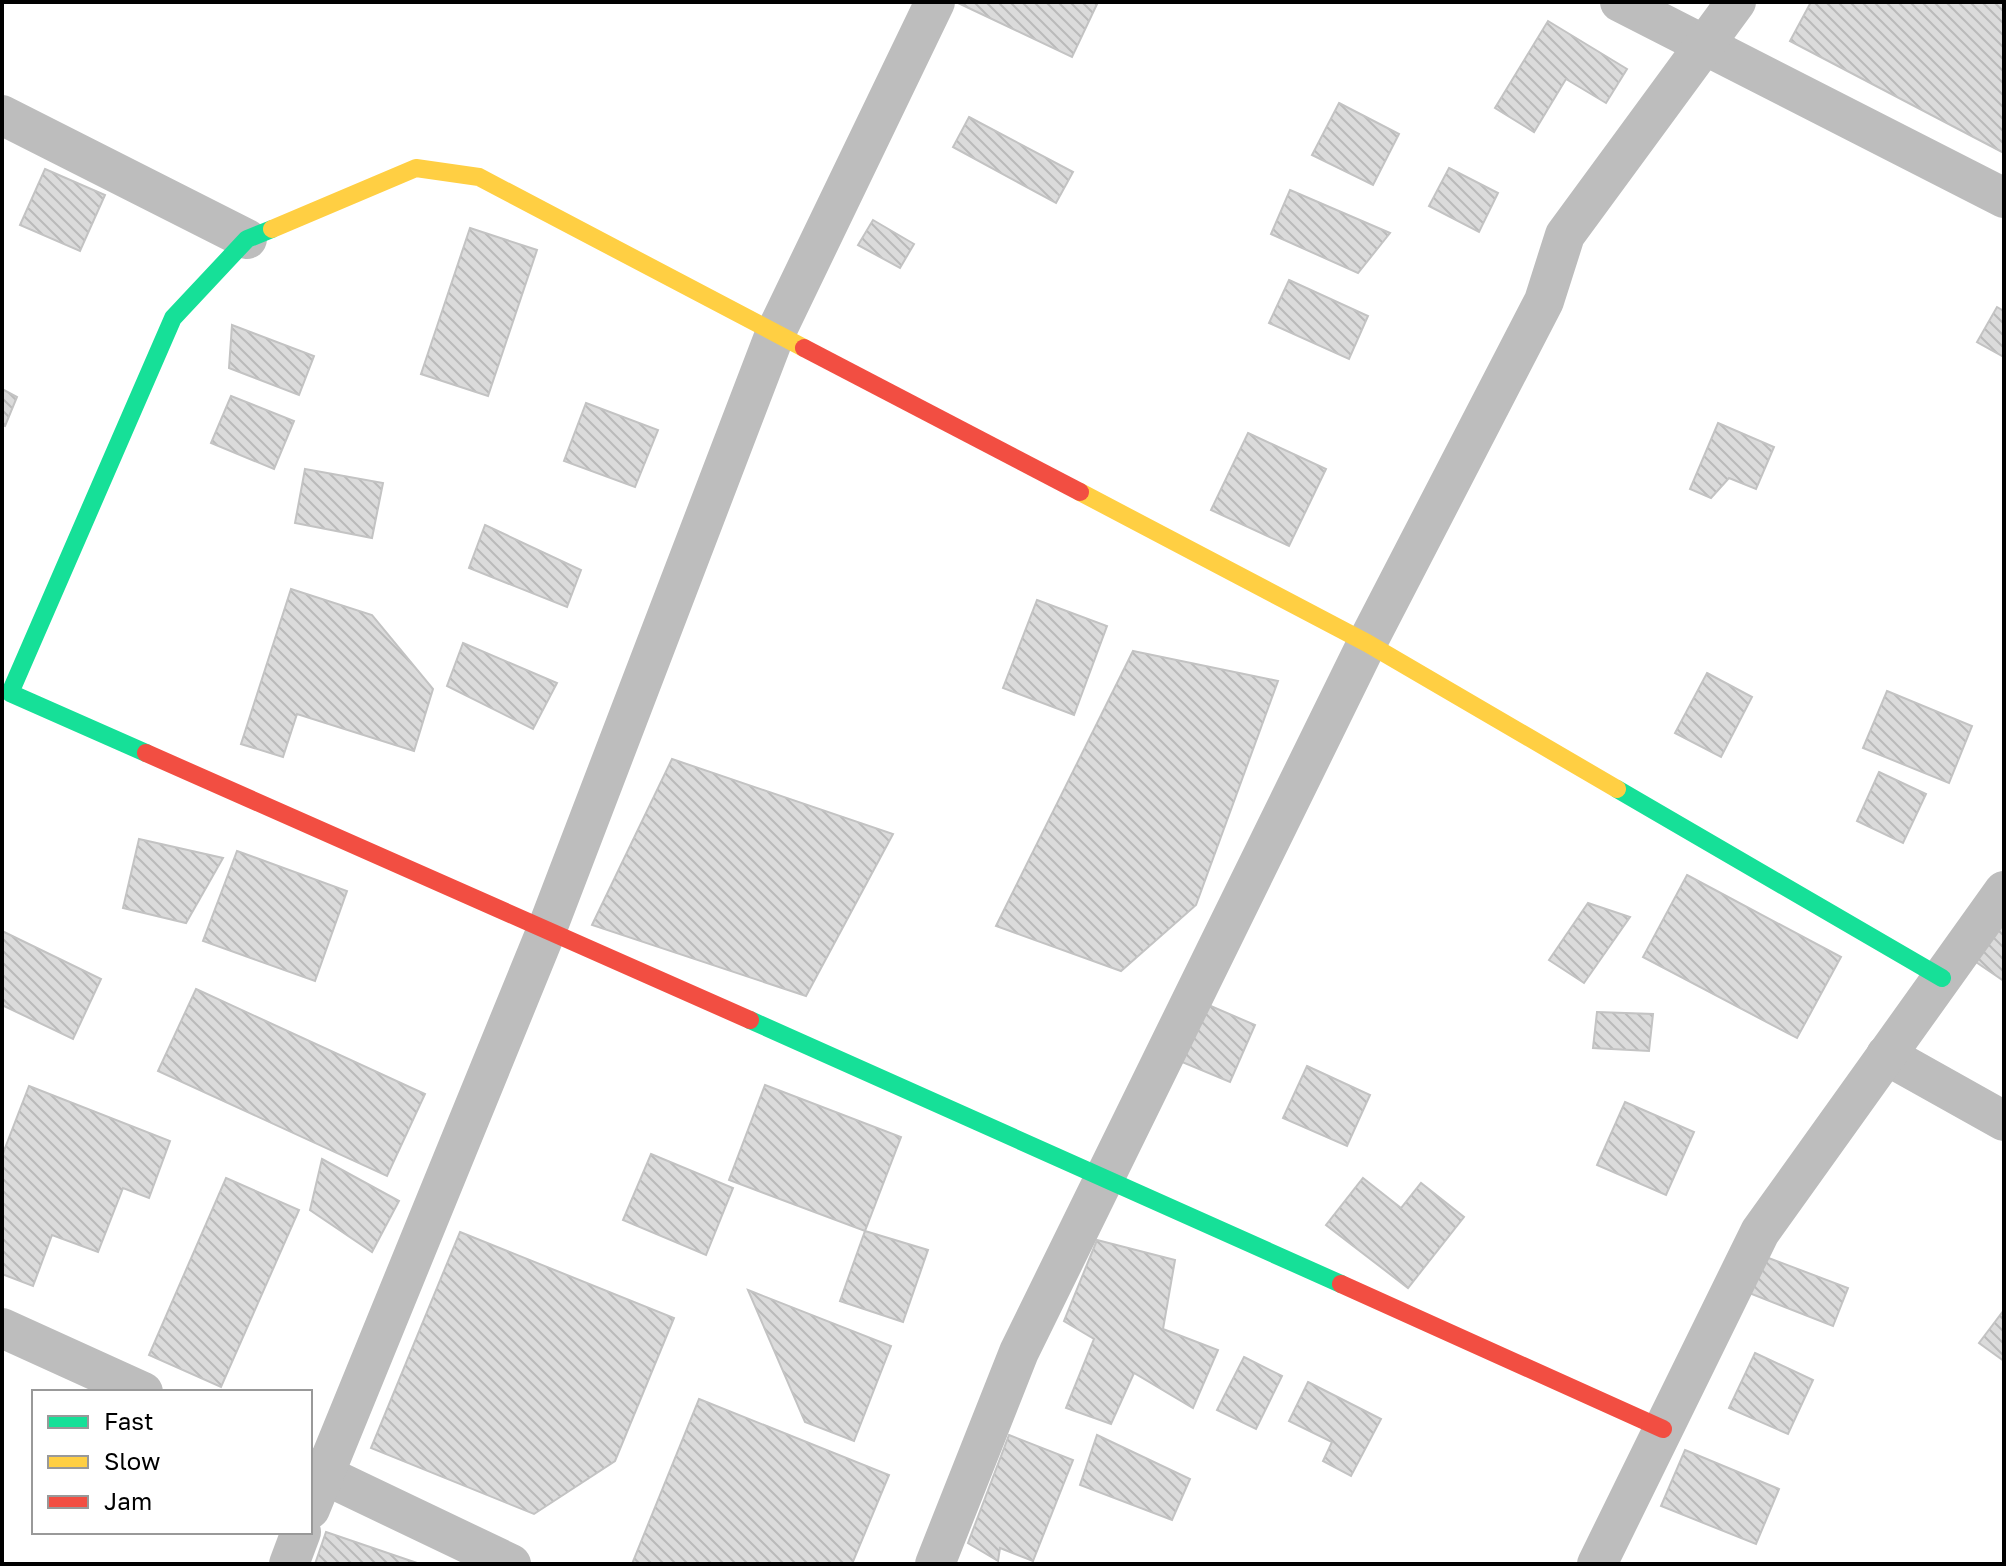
<svg xmlns="http://www.w3.org/2000/svg" width="2006" height="1566" font-family="'Golos Text',sans-serif">
<style>
.building{fill:url(#building-back-hatch);stroke:#c3c3c3;stroke-width:2}
.lines{fill:none;stroke-linecap:round;stroke-linejoin:round}
.street{stroke:#bdbdbd;stroke-width:40}
.fast{stroke:#16e098;stroke-width:18}
.slow{stroke:#ffcf43;stroke-width:18}
.jam{stroke:#f24e42;stroke-width:18}
</style>
<defs>
<pattern id="building-back-hatch" width="6" height="6" patternUnits="userSpaceOnUse" patternTransform="scale(2)"><rect width="6" height="6" fill="#dbdbdb"/><path d="M-1 5l2 2M0 0l6 6M5-1l2 2" fill="none" stroke="#bababa"/></pattern>
</defs>
<rect width="100%" height="100%" fill="#fff"/>
<!-- building -->
<g class="building">
<path d="M 956,2 L 1098,2 L 1072,57 Z"/>
<path d="M 1811,2 L 2004,2 L 2004,153 L 1790,41 Z"/>
<path d="M 1548,21 L 1627,69 L 1606,103 L 1566,79 L 1534,132 L 1495,108 Z"/>
<path d="M 1339,103 L 1399,134 L 1373,185 L 1312,155 Z"/>
<path d="M 969,117 L 1073,172 L 1056,203 L 953,147 Z"/>
<path d="M 1449,168 L 1498,193 L 1479,232 L 1429,206 Z"/>
<path d="M 45,169 L 105,195 L 80,251 L 20,225 Z"/>
<path d="M 1290,190 L 1390,233 L 1358,273 L 1271,234 Z"/>
<path d="M 873,220 L 914,244 L 900,268 L 858,245 Z"/>
<path d="M 470,228 L 537,250 L 488,396 L 421,374 Z"/>
<path d="M 1289,280 L 1368,316 L 1349,359 L 1269,323 Z"/>
<path d="M 1997,307 L 2004,311 L 2004,357 L 1977,342 Z"/>
<path d="M 232,325 L 314,356 L 299,395 L 229,368 Z"/>
<path d="M 2,389 L 17,397 L 5,426 L 2,425 Z"/>
<path d="M 231,396 L 294,421 L 274,469 L 211,443 Z"/>
<path d="M 586,403 L 658,430 L 635,487 L 564,461 Z"/>
<path d="M 1718,423 L 1774,447 L 1756,489 L 1729,478 L 1711,498 L 1690,489 Z"/>
<path d="M 1248,433 L 1326,469 L 1289,546 L 1211,510 Z"/>
<path d="M 305,469 L 383,483 L 372,538 L 295,523 Z"/>
<path d="M 485,525 L 581,570 L 567,607 L 469,568 Z"/>
<path d="M 291,589 L 372,615 L 433,689 L 414,751 L 297,714 L 283,757 L 241,744 Z"/>
<path d="M 1037,600 L 1107,626 L 1074,715 L 1003,688 Z"/>
<path d="M 463,643 L 557,683 L 533,729 L 447,686 Z"/>
<path d="M 1133,651 L 1278,681 L 1196,905 L 1121,971 L 996,926 Z"/>
<path d="M 1707,673 L 1752,697 L 1721,757 L 1675,733 Z"/>
<path d="M 1887,691 L 1972,726 L 1949,783 L 1863,748 Z"/>
<path d="M 672,759 L 893,834 L 806,996 L 592,925 Z"/>
<path d="M 1879,772 L 1926,794 L 1903,843 L 1857,821 Z"/>
<path d="M 139,839 L 223,858 L 186,923 L 123,908 Z"/>
<path d="M 237,851 L 347,891 L 315,981 L 203,941 Z"/>
<path d="M 1687,875 L 1841,957 L 1797,1038 L 1643,957 Z"/>
<path d="M 1588,903 L 1630,917 L 1584,983 L 1549,960 Z"/>
<path d="M 2004,914 L 2004,981 L 1973,960 Z"/>
<path d="M 2,931 L 101,979 L 73,1039 L 2,1005 Z"/>
<path d="M 196,989 L 425,1094 L 387,1176 L 158,1071 Z"/>
<path d="M 1206,1004 L 1255,1025 L 1230,1082 L 1182,1062 Z"/>
<path d="M 1597,1012 L 1653,1014 L 1649,1051 L 1593,1048 Z"/>
<path d="M 1307,1066 L 1370,1095 L 1347,1146 L 1283,1118 Z"/>
<path d="M 765,1085 L 901,1137 L 865,1231 L 729,1180 Z"/>
<path d="M 29,1086 L 170,1141 L 149,1198 L 123,1188 L 98,1252 L 52,1235 L 33,1286 L 2,1274 L 2,1156 Z"/>
<path d="M 1625,1102 L 1694,1132 L 1666,1195 L 1597,1165 Z"/>
<path d="M 651,1154 L 733,1188 L 706,1255 L 623,1220 Z"/>
<path d="M 322,1159 L 399,1201 L 372,1252 L 310,1210 Z"/>
<path d="M 226,1178 L 299,1210 L 221,1387 L 149,1355 Z"/>
<path d="M 1363,1178 L 1401,1208 L 1421,1183 L 1464,1217 L 1408,1288 L 1326,1225 Z"/>
<path d="M 865,1231 L 928,1250 L 903,1322 L 840,1301 Z"/>
<path d="M 460,1232 L 674,1318 L 615,1461 L 534,1514 L 371,1448 Z"/>
<path d="M 1097,1240 L 1175,1260 L 1163,1329 L 1218,1350 L 1193,1408 L 1134,1373 L 1111,1424 L 1066,1408 L 1094,1339 L 1064,1321 Z"/>
<path d="M 1758,1254 L 1848,1288 L 1833,1326 L 1744,1291 Z"/>
<path d="M 748,1290 L 891,1346 L 854,1441 L 805,1422 Z"/>
<path d="M 2004,1310 L 2004,1361 L 1979,1343 Z"/>
<path d="M 1755,1353 L 1813,1380 L 1788,1434 L 1729,1408 Z"/>
<path d="M 1244,1357 L 1282,1376 L 1256,1429 L 1217,1410 Z"/>
<path d="M 1308,1382 L 1381,1419 L 1351,1476 L 1323,1461 L 1332,1442 L 1289,1421 Z"/>
<path d="M 699,1399 L 889,1475 L 852,1564 L 632,1564 Z"/>
<path d="M 1009,1435 L 1073,1460 L 1033,1561 L 1000,1548 L 998,1561 L 968,1543 Z"/>
<path d="M 1097,1435 L 1190,1479 L 1172,1520 L 1080,1485 Z"/>
<path d="M 1685,1450 L 1779,1489 L 1756,1544 L 1661,1506 Z"/>
<path d="M 326,1532 L 420,1564 L 315,1564 Z"/>
</g>
<g class="lines">
<!-- street -->
<g class="street">
<path d="M 1620,2 L 2004,198"/>
<path d="M 2,115 L 247,239"/>
<path d="M 1886,1055 L 2004,1121"/>
<path d="M 2,1328 L 143,1392"/>
<path d="M 310,1468 L 511,1564"/>
<path d="M 310,1509 L 547,929 L 775,334 L 935,2"/>
<path d="M 289,1564 L 301,1532"/>
<path d="M 935,1564 L 1019,1352 L 1367,643 L 1544,301 L 1565,235 L 1736,2"/>
<path d="M 1597,1564 L 1760,1232 L 2004,891"/>
</g>
<!-- fast -->
<g class="fast">
<path d="M 146,753 L 10,693 L 173,318 L 247,239 L 272,229"/>
<path d="M 1617,789 L 1942,978"/>
<path d="M 750,1020 L 1341,1284"/>
</g>
<!-- slow -->
<g class="slow">
<path d="M 272,229 L 416,168 L 479,177 L 804,348"/>
<path d="M 1080,492 L 1367,643 L 1617,789"/>
</g>
<!-- jam -->
<g class="jam">
<path d="M 804,348 L 1080,492"/>
<path d="M 146,753 L 750,1020"/>
<path d="M 1341,1284 L 1663,1429"/>
</g>
</g>
<!-- border -->
<rect width="2006" height="1566" fill="none" stroke="#000000" stroke-width="8"/>
<!-- legend -->
<rect x="32" y="1390" width="280" height="144" fill="#ffffff" stroke="#999999" stroke-width="2"/>
<rect x="48" y="1416" width="40" height="12" fill="#16e098" stroke="#999999" stroke-width="2"/>
<text x="104" y="1430" font-size="24" fill="#000000">Fast</text>
<rect x="48" y="1456" width="40" height="12" fill="#ffcf43" stroke="#999999" stroke-width="2"/>
<text x="104" y="1470" font-size="24" fill="#000000">Slow</text>
<rect x="48" y="1496" width="40" height="12" fill="#f24e42" stroke="#999999" stroke-width="2"/>
<text x="104" y="1510" font-size="24" fill="#000000">Jam</text>
</svg>
